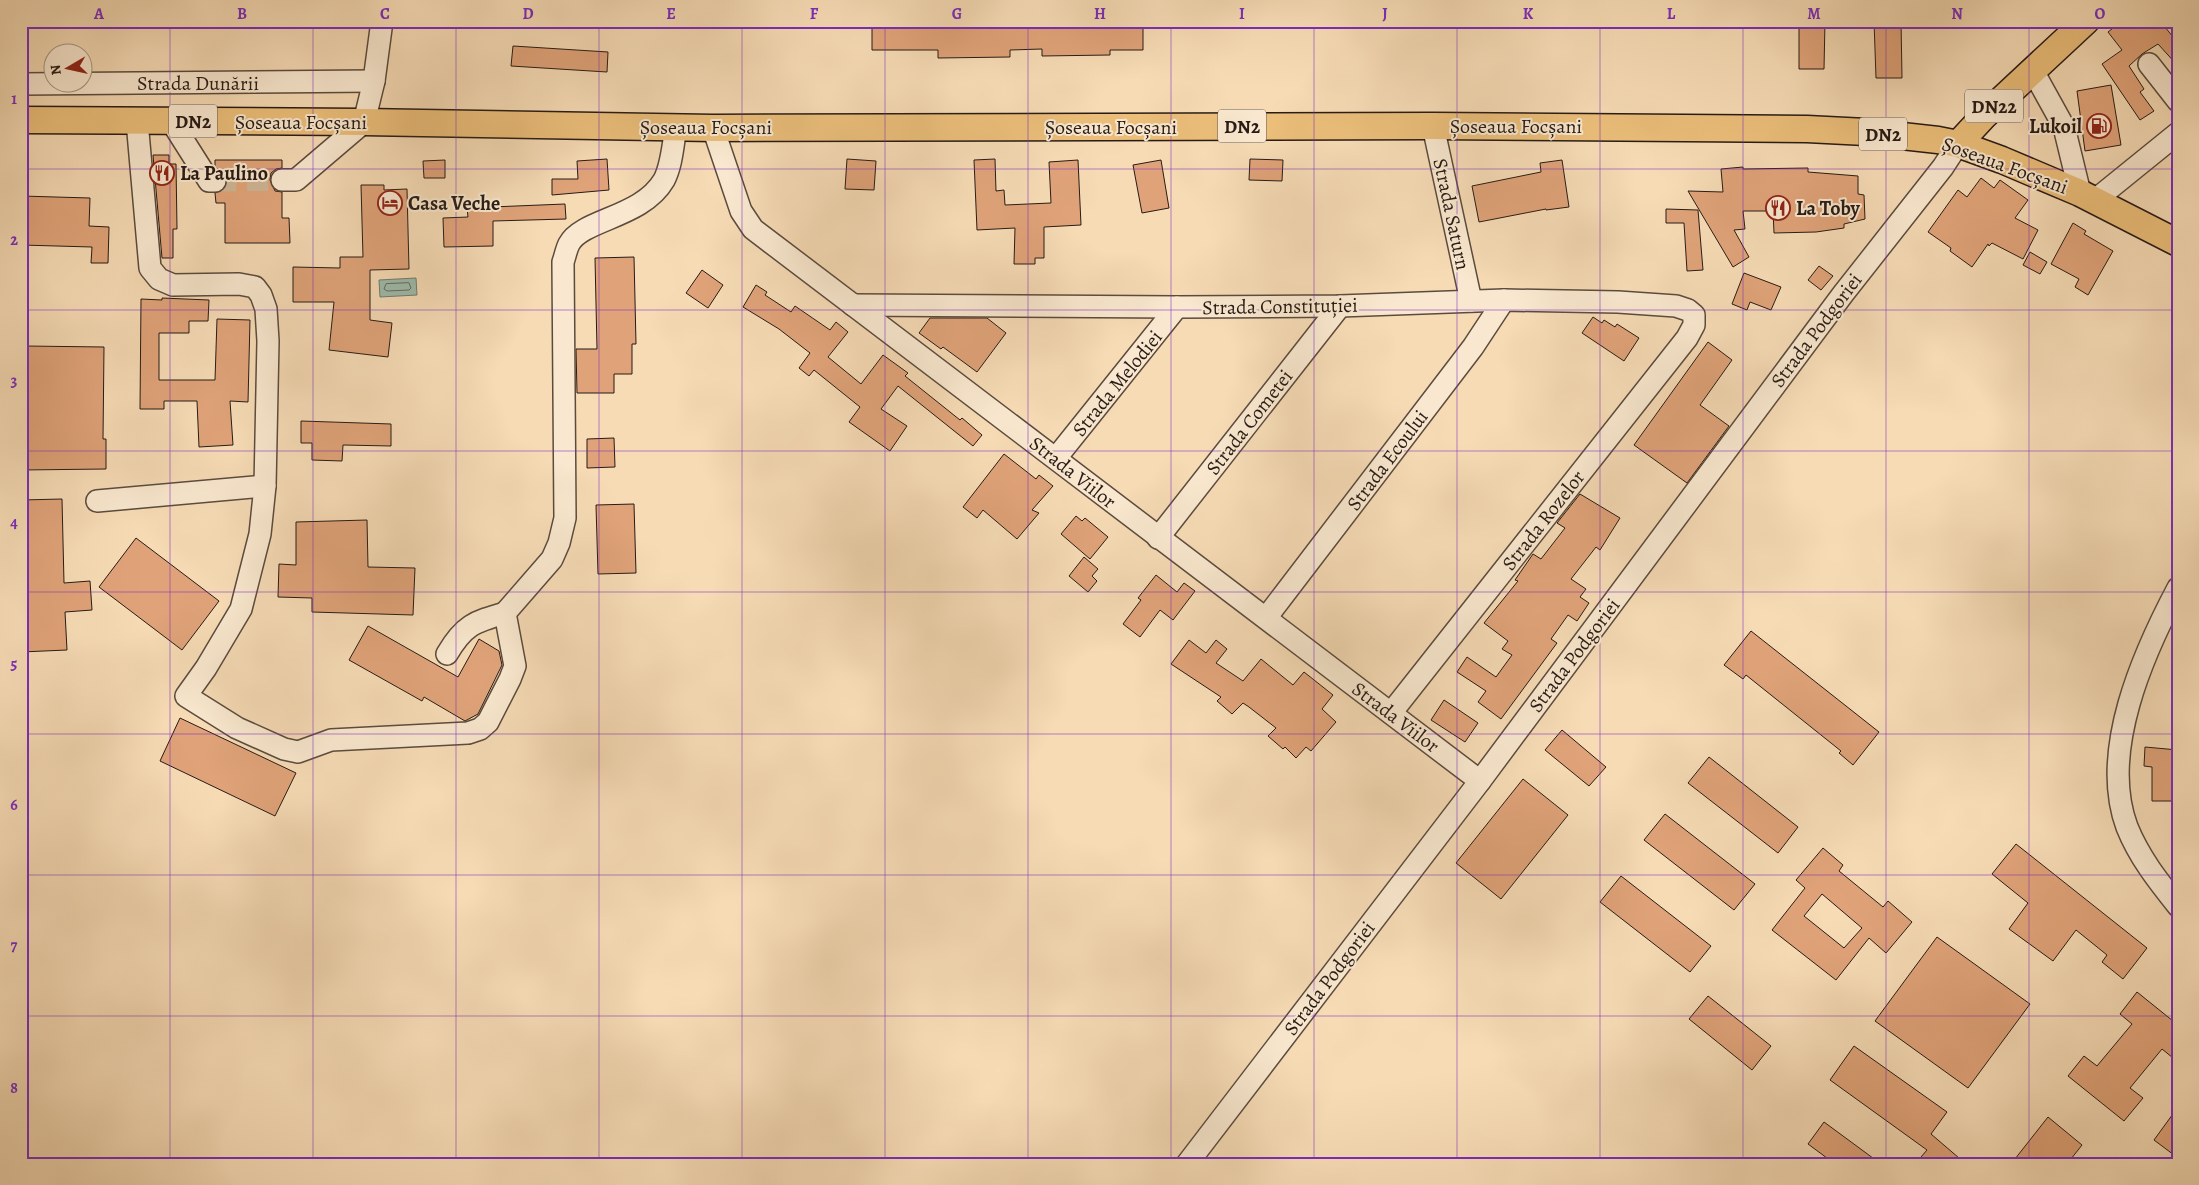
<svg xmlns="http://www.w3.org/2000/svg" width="2199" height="1185" font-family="Alegreya,serif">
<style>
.water{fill:#9dbbab;stroke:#6e7b6f}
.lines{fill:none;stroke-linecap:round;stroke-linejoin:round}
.shore{stroke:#626b60;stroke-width:1}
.building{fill:#e0a379;stroke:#271b16;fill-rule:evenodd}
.minor-tunnel{stroke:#cdb595;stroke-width:21;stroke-dasharray:21 11;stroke-linecap:butt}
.minor-casing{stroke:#5b4b3e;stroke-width:24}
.major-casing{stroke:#271b16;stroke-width:29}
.minor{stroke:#f9e8cf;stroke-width:21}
.major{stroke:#ebbe7a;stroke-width:26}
.grid{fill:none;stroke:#7b2cbf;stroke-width:1;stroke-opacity:0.55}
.labels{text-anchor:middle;stroke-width:4;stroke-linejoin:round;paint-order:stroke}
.shield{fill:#f9e8cf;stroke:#66584e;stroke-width:1}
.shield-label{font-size:19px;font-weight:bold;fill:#271b16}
.street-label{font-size:20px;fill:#271b16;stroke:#f9e8cf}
.poi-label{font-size:20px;font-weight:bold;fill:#271b16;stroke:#f9e8cf;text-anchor:start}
.neatline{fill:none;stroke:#7b2cbf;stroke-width:2}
.grid-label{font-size:16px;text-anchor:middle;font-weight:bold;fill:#7b2cbf}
</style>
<rect width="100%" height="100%" fill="#f6dbb5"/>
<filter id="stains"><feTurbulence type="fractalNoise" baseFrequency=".004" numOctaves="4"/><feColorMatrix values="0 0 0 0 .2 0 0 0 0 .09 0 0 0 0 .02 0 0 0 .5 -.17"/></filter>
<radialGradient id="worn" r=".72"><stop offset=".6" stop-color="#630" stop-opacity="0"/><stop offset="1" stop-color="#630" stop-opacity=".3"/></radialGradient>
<!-- water -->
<path class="water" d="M 416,278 L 417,295 L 380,297 L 379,280 Z"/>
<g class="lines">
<!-- shore -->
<path class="shore" d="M 409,283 L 411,288 L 409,290 L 387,291 L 384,289 L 386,284 Z"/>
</g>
<!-- building -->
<g class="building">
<path d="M 872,21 L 1143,21 L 1143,50 L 1110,50 L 1110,55 L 1042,56 L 1042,49 L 1010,50 L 1010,57 L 938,58 L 938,50 L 872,50 Z"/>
<path d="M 1799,21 L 1825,21 L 1824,69 L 1799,69 Z"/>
<path d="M 1874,21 L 1901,21 L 1902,78 L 1876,78 Z"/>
<path d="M 2122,21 L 2160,21 L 2178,43 L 2178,66 L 2158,44 L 2142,54 L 2129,66 L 2144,89 L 2140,92 L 2154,111 L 2140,120 L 2102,64 L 2122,50 L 2108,32 Z"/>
<path d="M 513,46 L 608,52 L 607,72 L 511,66 Z"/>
<path d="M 2111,85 L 2121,145 L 2085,151 L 2077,91 Z"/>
<path d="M 153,155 L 169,155 L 169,164 L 176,164 L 177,229 L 173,229 L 173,258 L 162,258 Z"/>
<path d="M 607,159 L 609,190 L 552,195 L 552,179 L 578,179 L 577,161 Z"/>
<path d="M 847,159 L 876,161 L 874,190 L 845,189 Z"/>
<path d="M 995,159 L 996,191 L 1004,190 L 1005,205 L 1051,203 L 1049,162 L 1078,160 L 1081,225 L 1044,227 L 1044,258 L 1035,258 L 1035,264 L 1014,264 L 1015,228 L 977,230 L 974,160 Z"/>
<path d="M 1250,159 L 1283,160 L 1282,181 L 1249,180 Z"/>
<path d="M 215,160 L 282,160 L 282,168 L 276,169 L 271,173 L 270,180 L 275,191 L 282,192 L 282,218 L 289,218 L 290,243 L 225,243 L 225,203 L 216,203 L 215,193 L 226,188 L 227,181 L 226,174 L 215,167 Z"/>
<path d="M 445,160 L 445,178 L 424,178 L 423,161 Z"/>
<path d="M 1161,160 L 1169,208 L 1142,213 L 1133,165 Z"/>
<path d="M 1562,160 L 1569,207 L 1546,210 L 1546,209 L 1479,222 L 1472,186 L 1541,172 L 1540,163 Z"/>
<path d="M 1743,167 L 1743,169 L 1808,168 L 1808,172 L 1858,176 L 1858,194 L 1864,195 L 1865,219 L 1844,224 L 1844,228 L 1816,232 L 1774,233 L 1773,211 L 1743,211 L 1745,229 L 1734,230 L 1749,257 L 1733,267 L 1688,191 L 1723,192 L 1721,169 Z"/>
<path d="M 1981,178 L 1994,188 L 2000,180 L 2028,200 L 2015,218 L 2038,230 L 2023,259 L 1992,243 L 1989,246 L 1988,244 L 1972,267 L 1950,251 L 1951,248 L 1928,232 L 1958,190 L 1967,197 Z"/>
<path d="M 361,185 L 384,185 L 384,190 L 407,189 L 409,269 L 370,270 L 370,320 L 392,323 L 388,357 L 329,350 L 334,302 L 293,302 L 293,267 L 340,268 L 340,257 L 363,257 Z"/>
<path d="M 21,196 L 90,198 L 89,226 L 109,227 L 108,263 L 91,263 L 92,247 L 21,245 Z"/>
<path d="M 565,204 L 566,219 L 493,221 L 493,246 L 444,247 L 443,218 L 468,217 L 467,208 Z"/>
<path d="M 1666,209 L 1698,210 L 1703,270 L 1687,271 L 1684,223 L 1666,223 Z"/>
<path d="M 2073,223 L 2086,231 L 2084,234 L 2113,251 L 2088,295 L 2075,287 L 2079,279 L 2051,264 Z"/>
<path d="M 2030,252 L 2047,262 L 2040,274 L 2023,265 Z"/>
<path d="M 634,257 L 636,344 L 632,344 L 632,374 L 614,374 L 614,393 L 577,393 L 576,349 L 597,349 L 595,258 Z"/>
<path d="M 1819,266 L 1833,276 L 1821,290 L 1808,280 Z"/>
<path d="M 702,270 L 723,285 L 708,308 L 686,293 Z"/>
<path d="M 1744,273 L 1781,287 L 1771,310 L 1750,302 L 1747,310 L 1732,304 Z"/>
<path d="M 756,285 L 767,292 L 765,295 L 791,312 L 795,306 L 830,330 L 836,322 L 848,332 L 828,357 L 861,384 L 883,355 L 908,373 L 905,376 L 960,420 L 962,418 L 982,435 L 973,446 L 898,386 L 881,409 L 907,426 L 890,451 L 849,422 L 860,407 L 814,370 L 809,376 L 799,368 L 810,353 L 779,329 L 743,307 Z"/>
<path d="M 162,298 L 209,300 L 208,321 L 189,321 L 189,333 L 159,333 L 159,380 L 215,380 L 217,319 L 250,320 L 248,402 L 230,401 L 233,445 L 199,447 L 197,401 L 164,401 L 164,409 L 140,409 L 141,299 L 162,300 Z"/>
<path d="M 1593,317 L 1602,323 L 1604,320 L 1615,327 L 1617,324 L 1639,338 L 1624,361 L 1582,333 Z"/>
<path d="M 930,318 L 987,318 L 1006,333 L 977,372 L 943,347 L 941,349 L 919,333 Z"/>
<path d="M 1708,342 L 1732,360 L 1700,405 L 1729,426 L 1687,483 L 1634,445 Z"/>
<path d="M 25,346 L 104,347 L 103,439 L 106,439 L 106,469 L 21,470 L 21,432 L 25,432 Z"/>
<path d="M 301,421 L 391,424 L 391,446 L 343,445 L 342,461 L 312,460 L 312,443 L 301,443 Z"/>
<path d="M 614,438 L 615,467 L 587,468 L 587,439 Z"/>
<path d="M 1004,454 L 1036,479 L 1039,475 L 1053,486 L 1032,510 L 1039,513 L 1017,539 L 983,510 L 977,518 L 963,507 Z"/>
<path d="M 1580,494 L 1620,518 L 1600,550 L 1596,547 L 1571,579 L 1586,589 L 1580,597 L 1589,603 L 1577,621 L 1568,615 L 1551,639 L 1557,643 L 1501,719 L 1478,702 L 1486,691 L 1457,672 L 1467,657 L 1496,677 L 1512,655 L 1502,649 L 1508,641 L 1484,623 L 1518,581 L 1515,580 L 1533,554 L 1541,559 L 1565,528 L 1557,523 Z"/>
<path d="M 62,499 L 64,583 L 90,581 L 92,610 L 65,612 L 67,650 L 21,652 L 21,500 Z"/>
<path d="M 634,504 L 636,573 L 598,574 L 596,505 Z"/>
<path d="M 1076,516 L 1082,521 L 1085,518 L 1108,537 L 1090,559 L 1061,534 Z"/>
<path d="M 367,520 L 368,567 L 415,568 L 413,615 L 312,612 L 312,598 L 278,597 L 279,564 L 296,565 L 296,522 Z"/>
<path d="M 136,538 L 219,601 L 182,650 L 99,587 Z"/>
<path d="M 1084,557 L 1098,569 L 1092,576 L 1097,581 L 1088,592 L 1069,576 Z"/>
<path d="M 1156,575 L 1177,592 L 1184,583 L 1195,591 L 1173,620 L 1160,610 L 1140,637 L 1123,624 L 1141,600 L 1138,598 Z"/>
<path d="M 368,626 L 458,677 L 479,639 L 499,651 L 502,665 L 478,714 L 465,721 L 424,697 L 422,701 L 349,660 Z"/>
<path d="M 1751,631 L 1879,732 L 1853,765 L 1839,753 L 1841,751 L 1746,675 L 1743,679 L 1724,665 Z"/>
<path d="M 1189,640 L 1206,653 L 1216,640 L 1227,649 L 1216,663 L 1243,681 L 1261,659 L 1293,685 L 1304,672 L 1333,695 L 1322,709 L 1336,722 L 1311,751 L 1306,747 L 1296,758 L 1285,747 L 1283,749 L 1268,736 L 1276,728 L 1249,707 L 1243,703 L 1232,714 L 1217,701 L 1221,697 L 1171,664 Z"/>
<path d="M 1444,700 L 1478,723 L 1465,742 L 1431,720 Z"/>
<path d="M 180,718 L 296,773 L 275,816 L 160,761 Z"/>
<path d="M 1562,730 L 1606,767 L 1589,786 L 1545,750 Z"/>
<path d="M 2145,747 L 2178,750 L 2178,801 L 2152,801 L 2152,767 L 2144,766 Z"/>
<path d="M 1709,757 L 1798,827 L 1778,853 L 1688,783 Z"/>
<path d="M 1523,779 L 1568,815 L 1501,899 L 1456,863 Z"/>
<path d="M 1665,814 L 1755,884 L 1734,910 L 1644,840 Z"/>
<path d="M 2016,844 L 2147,948 L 2123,979 L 2102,962 L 2107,955 L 2076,930 L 2053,961 L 2009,929 L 2028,903 L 1992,874 Z"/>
<path d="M 1823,848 L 1843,865 L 1839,871 L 1883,907 L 1888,901 L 1912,922 L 1886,953 L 1869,938 L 1836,980 L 1772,930 L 1805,888 L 1796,880 ZM 1822,894 L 1862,928 L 1844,948 L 1804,916 Z"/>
<path d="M 1621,876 L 1711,946 L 1690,972 L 1600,902 Z"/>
<path d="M 1937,937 L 2030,1004 L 1968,1088 L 1875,1021 Z"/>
<path d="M 2137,992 L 2178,1025 L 2178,1062 L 2162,1049 L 2130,1088 L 2143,1098 L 2124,1121 L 2068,1076 L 2084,1056 L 2097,1066 L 2132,1024 L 2120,1014 Z"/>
<path d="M 1708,996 L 1771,1046 L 1752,1070 L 1689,1019 Z"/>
<path d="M 1854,1046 L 1947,1112 L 1931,1134 L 1966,1164 L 1915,1164 L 1927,1150 L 1830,1080 Z"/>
<path d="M 2178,1107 L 2178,1158 L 2154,1140 Z"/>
<path d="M 2048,1117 L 2082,1145 L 2067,1164 L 2011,1164 Z"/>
<path d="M 1824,1122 L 1881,1164 L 1835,1164 L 1808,1144 Z"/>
</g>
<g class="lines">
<!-- minor-tunnel -->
<path class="minor-tunnel" d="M 215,181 L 282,180"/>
<defs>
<g id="minor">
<path d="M 2149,64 L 2178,101"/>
<path d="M 2033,71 L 2064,127 L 2080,193"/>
<path d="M 21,84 L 374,81"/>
<path d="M 137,121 L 150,268 L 159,279 L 173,285 L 239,284 L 255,287 L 261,295 L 266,309 L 268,341 L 265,486 L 260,534 L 241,609 L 206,668 L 186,696 L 237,728 L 284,749 L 298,752 L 331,740 L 468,733 L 480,729 L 488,722 L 510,679 L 515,666 L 505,613 L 552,559 L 559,543 L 565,518 L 563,262 C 565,257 566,250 569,244 C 582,219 642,218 664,180 C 672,165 673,143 676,127"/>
<path d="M 171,121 L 209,181 L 215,181"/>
<path d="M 1433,126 L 1471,301"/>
<path d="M 713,128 L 741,211 L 753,229 L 1480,781"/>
<path d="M 282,180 L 296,180 L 364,122 L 374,81 L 382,21"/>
<path d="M 2094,201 L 2178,133"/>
<path d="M 853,305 L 1177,307 L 1340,306 L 1504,300 L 1618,302 L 1676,306 L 1688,310 L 1694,315 L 1694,325 L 1687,338 L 1391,713"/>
<path d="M 1056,458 L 1177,307"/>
<path d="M 97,501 L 265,486"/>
<path d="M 1158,538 L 1340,306"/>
<path d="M 2178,588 C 2143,654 2099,752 2127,827 C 2139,857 2158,881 2178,906"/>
<path d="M 1266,618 L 1473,347 L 1504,300"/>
<path d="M 447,654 C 464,625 474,622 505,613"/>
<path d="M 1187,1164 L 1480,781 L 1843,294 L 1943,167 L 1958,144"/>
</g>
<g id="major">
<path d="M 21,120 L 364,122 L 713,128 L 1433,126 L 1807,129 L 1866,132 L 1938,140 L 1958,144 L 2002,160 L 2080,193 L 2178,243"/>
<path d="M 1958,144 L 1984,116 L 2086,21"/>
</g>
</defs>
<!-- minor casing -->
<use href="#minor" class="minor-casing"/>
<!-- major casing -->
<use href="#major" class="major-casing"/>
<!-- minor -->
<use href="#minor" class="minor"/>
<!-- major -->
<use href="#major" class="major"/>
</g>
<!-- grid -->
<path class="grid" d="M 170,21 L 170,1164M 313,21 L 313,1164M 456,21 L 456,1164M 599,21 L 599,1164M 742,21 L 742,1164M 885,21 L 885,1164M 1028,21 L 1028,1164M 1171,21 L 1171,1164M 1314,21 L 1314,1164M 1457,21 L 1457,1164M 1600,21 L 1600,1164M 1743,21 L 1743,1164M 1886,21 L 1886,1164M 2029,21 L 2029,1164M 21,169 L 2178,169M 21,310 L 2178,310M 21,451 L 2178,451M 21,592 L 2178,592M 21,734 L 2178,734M 21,875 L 2178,875M 21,1016 L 2178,1016"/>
<!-- icons -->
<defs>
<symbol id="fuel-ring" viewBox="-11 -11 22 22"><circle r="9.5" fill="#f9e8cf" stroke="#8f2418" stroke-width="1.5"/><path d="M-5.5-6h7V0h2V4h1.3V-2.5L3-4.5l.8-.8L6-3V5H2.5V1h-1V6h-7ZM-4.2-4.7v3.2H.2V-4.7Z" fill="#8f2418"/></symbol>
<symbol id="restaurant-ring" viewBox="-11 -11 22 22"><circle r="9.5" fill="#f9e8cf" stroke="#8f2418" stroke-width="1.5"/><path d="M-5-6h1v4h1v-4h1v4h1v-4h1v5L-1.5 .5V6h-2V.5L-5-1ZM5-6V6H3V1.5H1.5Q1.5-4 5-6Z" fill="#8f2418"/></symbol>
<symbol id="hotel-ring" viewBox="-11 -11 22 22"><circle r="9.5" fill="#f9e8cf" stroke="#8f2418" stroke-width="1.5"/><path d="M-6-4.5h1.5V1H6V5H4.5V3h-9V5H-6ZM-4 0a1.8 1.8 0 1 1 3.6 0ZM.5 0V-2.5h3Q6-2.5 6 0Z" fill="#8f2418"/></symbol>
</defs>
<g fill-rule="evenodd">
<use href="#fuel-ring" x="2085" y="112" width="28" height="28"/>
<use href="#restaurant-ring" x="148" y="159" width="28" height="28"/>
<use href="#hotel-ring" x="376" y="189" width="28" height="28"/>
<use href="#restaurant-ring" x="1764" y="194" width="28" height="28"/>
</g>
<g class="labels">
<!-- shield labels -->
<g class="shield">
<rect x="1965" y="89.5" width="58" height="33" rx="4"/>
<rect x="169" y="104.5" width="48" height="33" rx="4"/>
<rect x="1218" y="109.5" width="48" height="33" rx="4"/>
<rect x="1859" y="117.5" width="48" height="33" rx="4"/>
</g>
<g class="shield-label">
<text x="1994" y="113">DN22</text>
<text x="193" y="128">DN2</text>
<text x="1242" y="133">DN2</text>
<text x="1883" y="141">DN2</text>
</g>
<!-- street labels -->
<g class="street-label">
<text x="198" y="90">Strada Dunării</text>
<text x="301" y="129">Șoseaua Focșani</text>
<text x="1516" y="133">Șoseaua Focșani</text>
<text x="706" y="134">Șoseaua Focșani</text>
<text x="1111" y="134">Șoseaua Focșani</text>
<text transform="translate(2005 165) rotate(20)" y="7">Șoseaua Focșani</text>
<text transform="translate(1452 214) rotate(78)" y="7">Strada Saturn</text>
<text transform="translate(1280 306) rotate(-1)" y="7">Strada Constituției</text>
<text transform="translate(1816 330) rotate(-53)" y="7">Strada Podgoriei</text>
<text transform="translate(1117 383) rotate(-51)" y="7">Strada Melodiei</text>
<text transform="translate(1249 422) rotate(-52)" y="7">Strada Cometei</text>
<text transform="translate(1387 460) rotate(-53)" y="7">Strada Ecoului</text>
<text transform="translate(1073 472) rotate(38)" y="7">Strada Viilor</text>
<text transform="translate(1543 520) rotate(-52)" y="7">Strada Rozelor</text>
<text transform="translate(1574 655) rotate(-53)" y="7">Strada Podgoriei</text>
<text transform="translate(1396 717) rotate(37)" y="7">Strada Viilor</text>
<text transform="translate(1329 978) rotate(-53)" y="7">Strada Podgoriei</text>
</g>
<!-- poi labels -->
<g class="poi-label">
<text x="2082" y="133" text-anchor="end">Lukoil</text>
<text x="180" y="180">La Paulino</text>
<text x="408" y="210">Casa Veche</text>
<text x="1796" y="215">La Toby</text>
</g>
</g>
<!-- margin -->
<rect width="2199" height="1185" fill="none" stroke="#f6dbb5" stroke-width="55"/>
<!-- north arrow -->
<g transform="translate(68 68) rotate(261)"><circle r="24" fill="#f9e8cf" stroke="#a59685"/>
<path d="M0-4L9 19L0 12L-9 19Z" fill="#8f2418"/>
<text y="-8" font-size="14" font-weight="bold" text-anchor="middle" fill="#271b16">N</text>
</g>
<rect x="28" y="28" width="2144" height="1130" class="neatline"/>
<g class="grid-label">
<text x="99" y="19">A</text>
<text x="242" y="19">B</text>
<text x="385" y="19">C</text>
<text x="528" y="19">D</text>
<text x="671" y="19">E</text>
<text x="814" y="19">F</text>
<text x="957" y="19">G</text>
<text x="1100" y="19">H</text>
<text x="1242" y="19">I</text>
<text x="1385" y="19">J</text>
<text x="1528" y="19">K</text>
<text x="1671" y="19">L</text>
<text x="1814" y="19">M</text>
<text x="1957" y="19">N</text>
<text x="2100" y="19">O</text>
<text x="14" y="104">1</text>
<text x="14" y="245">2</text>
<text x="14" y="386">3</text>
<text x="14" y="528">4</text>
<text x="14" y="669">5</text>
<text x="14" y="810">6</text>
<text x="14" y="951">7</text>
<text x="14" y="1093">8</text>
</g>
<rect width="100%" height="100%" filter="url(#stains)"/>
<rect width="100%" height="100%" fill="url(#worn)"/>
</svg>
